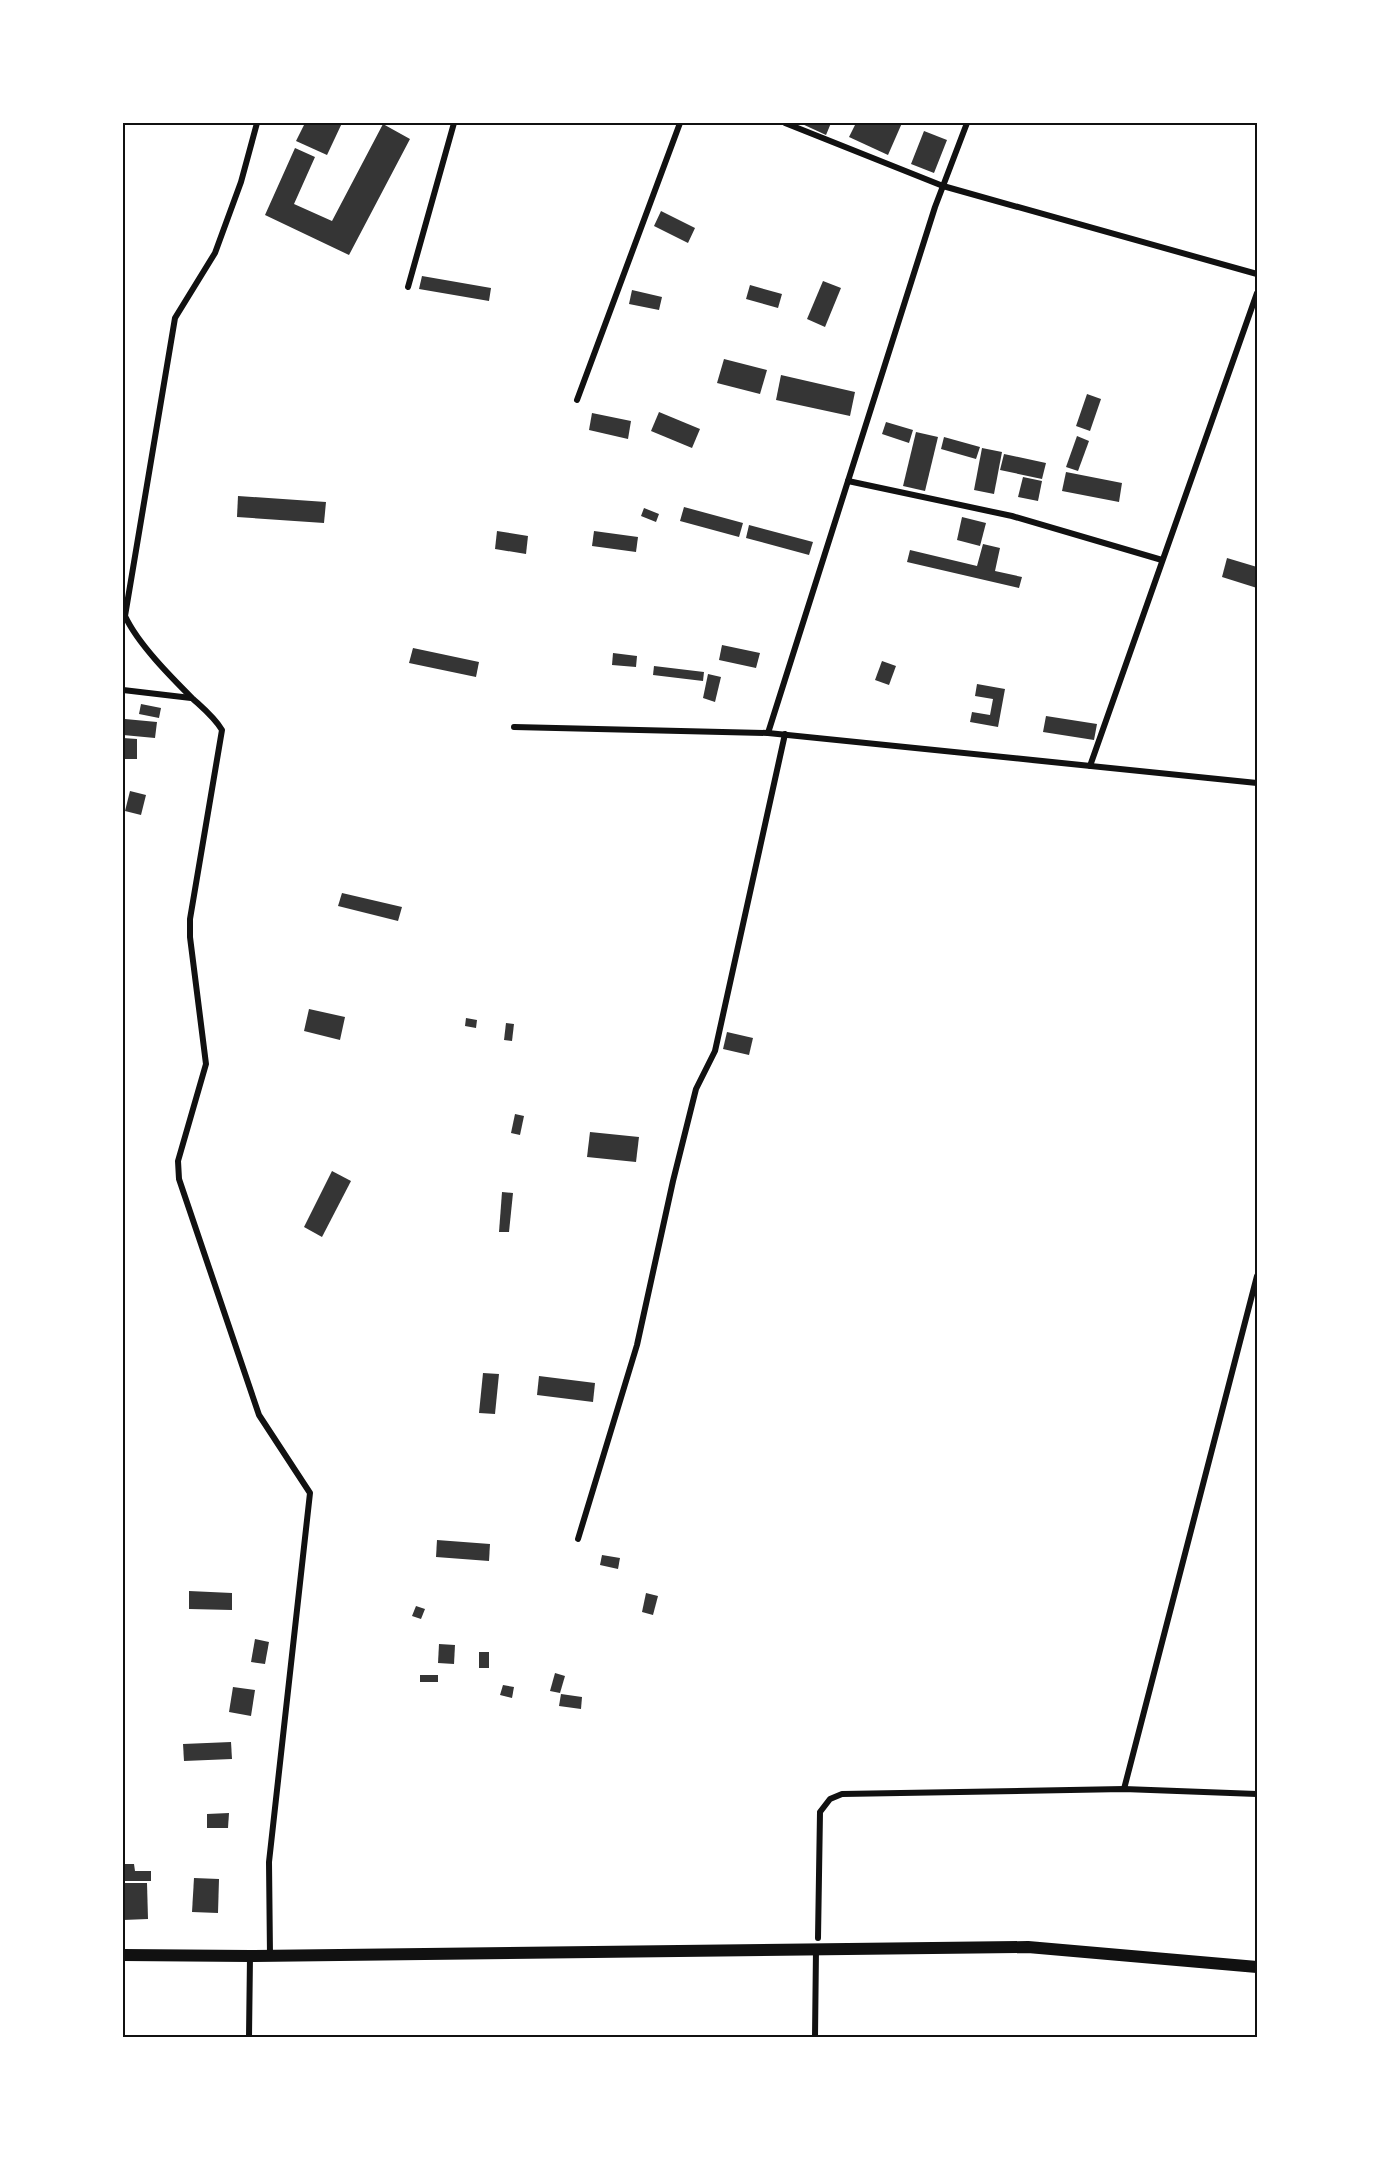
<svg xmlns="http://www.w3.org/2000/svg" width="1380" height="2160" font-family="'Noto Serif',serif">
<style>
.building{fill:#353535}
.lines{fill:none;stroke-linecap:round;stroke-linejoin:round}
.minor{stroke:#111;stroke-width:6}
.secondary{stroke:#111;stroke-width:12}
.neatline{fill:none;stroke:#111;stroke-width:2}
</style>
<rect width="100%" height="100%" fill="#fff"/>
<!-- building -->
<g class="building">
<path d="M 305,123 L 342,123 L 327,155 L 296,141 Z"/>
<path d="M 800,123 L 831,123 L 826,135 Z"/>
<path d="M 856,123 L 902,123 L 888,155 L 849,137 Z"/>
<path d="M 383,124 L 410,139 L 349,255 L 265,215 L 295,148 L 315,157 L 294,204 L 332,221 Z"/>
<path d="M 924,131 L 947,140 L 934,173 L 911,164 Z"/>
<path d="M 661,211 L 695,228 L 688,243 L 654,226 Z"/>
<path d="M 422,276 L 491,288 L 489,301 L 419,289 Z"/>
<path d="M 823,281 L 841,288 L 825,327 L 807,319 Z"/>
<path d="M 750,285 L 782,294 L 778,308 L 746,299 Z"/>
<path d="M 632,290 L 662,297 L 659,310 L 629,304 Z"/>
<path d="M 724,359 L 767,370 L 760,394 L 717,383 Z"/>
<path d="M 781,375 L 855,392 L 850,416 L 776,400 Z"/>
<path d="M 1087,394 L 1101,399 L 1090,431 L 1076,426 Z"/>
<path d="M 659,412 L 700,429 L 692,448 L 651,431 Z"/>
<path d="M 592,413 L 631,421 L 628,439 L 589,430 Z"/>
<path d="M 886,422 L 913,430 L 909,443 L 882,434 Z"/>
<path d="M 916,432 L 938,437 L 925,491 L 903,486 Z"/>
<path d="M 1077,436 L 1089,441 L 1078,471 L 1066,467 Z"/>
<path d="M 944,437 L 980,447 L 976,459 L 941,449 Z"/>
<path d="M 982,448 L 1002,452 L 994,494 L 974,490 Z"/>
<path d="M 1004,454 L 1046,463 L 1042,479 L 1000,470 Z"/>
<path d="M 1066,472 L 1122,483 L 1119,502 L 1062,491 Z"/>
<path d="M 1023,477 L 1042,481 L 1038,501 L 1018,497 Z"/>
<path d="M 238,496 L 326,502 L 324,523 L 237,517 Z"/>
<path d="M 684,507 L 743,523 L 739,537 L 680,521 Z"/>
<path d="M 644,508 L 659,514 L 656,522 L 641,516 Z"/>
<path d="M 962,517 L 986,523 L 980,546 L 957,540 Z"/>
<path d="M 749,525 L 813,542 L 809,555 L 746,538 Z"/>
<path d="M 497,531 L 528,536 L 526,554 L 495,549 Z"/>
<path d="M 594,531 L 638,537 L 636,552 L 592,546 Z"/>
<path d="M 983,544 L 1000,548 L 995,571 L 1022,577 L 1019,588 L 907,562 L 910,550 L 977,566 Z"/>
<path d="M 1227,558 L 1257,567 L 1257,588 L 1222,577 Z"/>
<path d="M 722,645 L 760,653 L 756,668 L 719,660 Z"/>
<path d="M 413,648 L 479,662 L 476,677 L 409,663 Z"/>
<path d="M 613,653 L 637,656 L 636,667 L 612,665 Z"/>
<path d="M 882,661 L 896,666 L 889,685 L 875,680 Z"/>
<path d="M 654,666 L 704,672 L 703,681 L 653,675 Z"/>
<path d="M 708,674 L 721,677 L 715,702 L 703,698 Z"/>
<path d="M 977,684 L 1005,689 L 998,727 L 970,722 L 972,712 L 990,715 L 993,699 L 975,696 Z"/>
<path d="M 141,704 L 161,708 L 159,718 L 139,714 Z"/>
<path d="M 1046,716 L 1097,724 L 1094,740 L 1043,732 Z"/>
<path d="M 125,719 L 157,722 L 155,738 L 123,735 Z"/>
<path d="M 123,738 L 137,739 L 137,759 L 123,759 Z"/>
<path d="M 130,791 L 146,795 L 141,815 L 125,811 Z"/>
<path d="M 342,893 L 402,907 L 398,921 L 338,906 Z"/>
<path d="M 309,1009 L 345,1017 L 340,1040 L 304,1031 Z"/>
<path d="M 466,1018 L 477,1020 L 476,1028 L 465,1026 Z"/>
<path d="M 506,1023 L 514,1024 L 512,1041 L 504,1040 Z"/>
<path d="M 727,1032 L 753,1038 L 749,1055 L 723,1049 Z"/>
<path d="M 515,1114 L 524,1116 L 520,1135 L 511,1133 Z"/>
<path d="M 590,1132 L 639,1137 L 636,1162 L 587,1157 Z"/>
<path d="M 332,1171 L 351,1181 L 322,1237 L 304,1227 Z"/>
<path d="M 502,1192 L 513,1193 L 509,1232 L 499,1232 Z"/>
<path d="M 483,1373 L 499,1374 L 495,1414 L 479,1413 Z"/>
<path d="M 539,1376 L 595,1383 L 593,1402 L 537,1395 Z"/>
<path d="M 437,1540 L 490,1544 L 489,1561 L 436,1557 Z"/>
<path d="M 602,1555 L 620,1558 L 618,1569 L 600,1565 Z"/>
<path d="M 189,1591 L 232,1593 L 232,1610 L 189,1609 Z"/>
<path d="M 646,1593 L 658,1596 L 653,1615 L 642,1612 Z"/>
<path d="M 416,1606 L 425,1609 L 421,1619 L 412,1616 Z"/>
<path d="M 255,1639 L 269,1642 L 265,1664 L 251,1662 Z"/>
<path d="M 439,1644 L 455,1645 L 454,1664 L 438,1663 Z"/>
<rect x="479" y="1652" width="10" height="16"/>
<path d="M 555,1673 L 565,1676 L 560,1693 L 550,1691 Z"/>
<rect x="420" y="1675" width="18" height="7"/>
<path d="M 503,1685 L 514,1687 L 512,1698 L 500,1695 Z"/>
<path d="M 233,1687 L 255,1690 L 251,1716 L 229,1712 Z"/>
<path d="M 561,1694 L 582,1697 L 581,1709 L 559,1706 Z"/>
<path d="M 231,1742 L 232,1759 L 184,1761 L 183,1744 Z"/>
<path d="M 229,1813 L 228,1828 L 207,1828 L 207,1814 Z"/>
<path d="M 123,1864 L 134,1864 L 135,1871 L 151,1871 L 151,1881 L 123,1881 Z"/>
<path d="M 194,1878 L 219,1879 L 218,1913 L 192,1912 Z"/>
<path d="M 123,1883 L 147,1883 L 148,1919 L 123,1920 Z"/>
</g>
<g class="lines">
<!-- minor -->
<g class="minor">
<path d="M 257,123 L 241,182 L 215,253 L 175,318 L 125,616 C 138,644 171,677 193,699 C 204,709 214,717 222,730 L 190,919 L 190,937 L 206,1064 L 178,1161 L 179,1179 L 259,1415 L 310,1493 L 269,1862 L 270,1956"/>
<path d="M 785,123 L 943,186 L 1257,274"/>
<path d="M 408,287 L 454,123"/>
<path d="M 577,400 L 680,123"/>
<path d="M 848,481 L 1012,516 L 1162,560"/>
<path d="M 123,690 L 191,698"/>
<path d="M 514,727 L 768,733 L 1257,783"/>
<path d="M 768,733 L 935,207 L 967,123"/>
<path d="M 1090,766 L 1257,293"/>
<path d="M 578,1539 L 637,1345 L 673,1181 L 696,1089 L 715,1051 L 785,734"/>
<path d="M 1124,1789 L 1257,1276"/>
<path d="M 818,1938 L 820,1812 L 830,1799 L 842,1794 L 1124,1789 L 1257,1794"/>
<path d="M 249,2037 L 250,1956"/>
<path d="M 815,2037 L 816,1949"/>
</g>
<!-- secondary -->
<path class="secondary" d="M 123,1955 L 250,1956 L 1028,1947 L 1257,1967"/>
</g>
<!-- border -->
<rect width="1380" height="2160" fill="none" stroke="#ffffff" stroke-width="249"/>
<rect x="124" y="124" width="1132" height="1912" class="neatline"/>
</svg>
